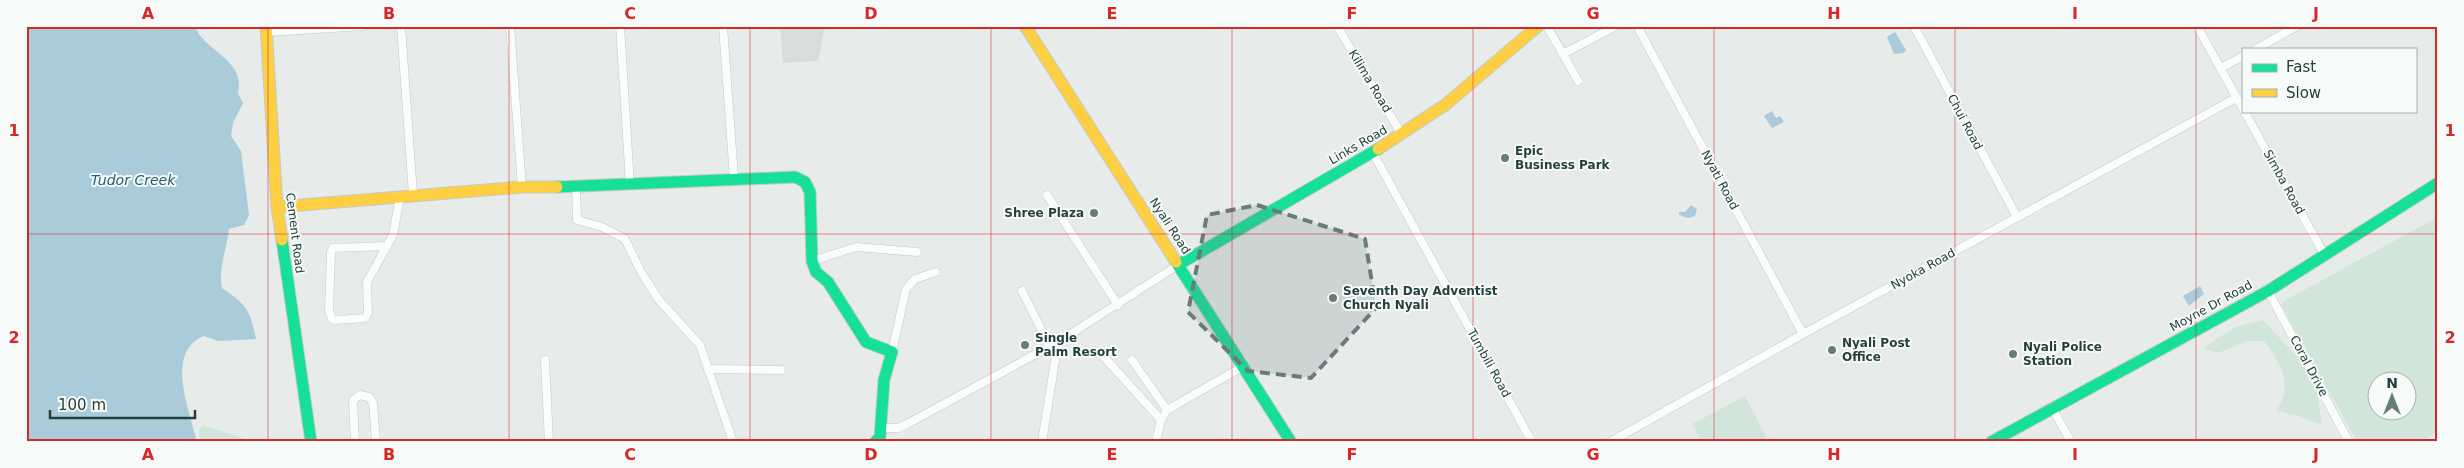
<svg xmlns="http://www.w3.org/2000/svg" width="2464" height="468" font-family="'DejaVu Sans',sans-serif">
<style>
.built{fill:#d6dddb}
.green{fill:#d1e5da;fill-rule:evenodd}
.water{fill:#a9cbda}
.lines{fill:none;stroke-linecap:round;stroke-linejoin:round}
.street-casing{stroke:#c4c9c8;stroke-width:9}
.fast-casing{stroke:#c3cac8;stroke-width:13}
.slow-casing{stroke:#c3cac8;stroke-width:13}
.street{stroke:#fbfcfc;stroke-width:8}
.fast{stroke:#16e098;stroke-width:11}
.slow{stroke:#ffcf43;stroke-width:11}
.marked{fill:#687c7a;fill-opacity:0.2;stroke:#687c7a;stroke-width:4;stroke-dasharray:10 6;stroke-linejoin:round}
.grid{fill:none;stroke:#d62828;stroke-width:1;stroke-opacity:0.55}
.poi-dot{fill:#687c7a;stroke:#f6faf9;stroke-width:2}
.labels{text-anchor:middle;stroke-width:4;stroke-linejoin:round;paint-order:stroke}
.street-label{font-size:12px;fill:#24403d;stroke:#f6faf9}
.poi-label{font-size:12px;font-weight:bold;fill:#24403d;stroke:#f6faf9;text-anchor:start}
.water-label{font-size:14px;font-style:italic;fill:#1e5e7c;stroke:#f6faf9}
.neatline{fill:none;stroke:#d62828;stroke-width:2}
.grid-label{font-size:16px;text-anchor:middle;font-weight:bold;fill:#d62828}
</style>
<rect width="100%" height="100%" fill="#e7eceb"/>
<!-- built -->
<path class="built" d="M 780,26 L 825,26 L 818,61 L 783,63 Z"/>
<!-- green -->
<g class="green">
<path d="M 2436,218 L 2438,432 L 2419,442 L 2357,442 L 2283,308 L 2282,302 ZM 2406,380 L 2406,410 L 2376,410 L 2376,380 Z"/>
<path d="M 2263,320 L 2314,375 L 2322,425 L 2297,415 L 2276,411 C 2294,387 2281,362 2264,341 L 2247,341 L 2218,353 L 2203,348 L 2235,327 Z"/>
<path d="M 1745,396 L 1769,442 L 1701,442 L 1692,424 Z"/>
<path d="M 203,425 L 254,442 L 200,442 L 199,430 Z"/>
</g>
<!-- water -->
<g class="water">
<path d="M 26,26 L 195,26 C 203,51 246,59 238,93 L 243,103 L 233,123 L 231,136 L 241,151 L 249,215 L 244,225 L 229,229 C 227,248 218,268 222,288 C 247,305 250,310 256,339 L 218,341 L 204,336 C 164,352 190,411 197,442 L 26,442 Z"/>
<path d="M 1895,32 L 1906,50 L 1903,53 L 1894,54 L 1887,37 Z"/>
<path d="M 1772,111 L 1776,118 L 1780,116 L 1784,122 L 1772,128 L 1764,116 Z"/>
<path d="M 1691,205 L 1697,209 L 1695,216 L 1688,218 L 1679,215 L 1679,212 L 1685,212 Z"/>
<path d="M 2200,286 L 2204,294 L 2189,306 L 2183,296 Z"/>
</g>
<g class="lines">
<defs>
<g id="street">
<path d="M 401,26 L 413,195"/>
<path d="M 510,26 L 522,187"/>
<path d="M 620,26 L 630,184"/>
<path d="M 723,26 L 734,178"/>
<path d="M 1337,26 L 1402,135"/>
<path d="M 1637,26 L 1803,334"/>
<path d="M 1914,26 L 2017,217"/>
<path d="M 2197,26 L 2243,109"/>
<path d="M 1549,30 L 1563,54 L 1616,26"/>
<path d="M 267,32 L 364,26"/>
<path d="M 2256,49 L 2297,26"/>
<path d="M 1563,54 L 1578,81"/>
<path d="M 2221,68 L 2243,56"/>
<path d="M 2244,111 L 2324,254"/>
<path d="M 1373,153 L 1532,442"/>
<path d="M 576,187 L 577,220 L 602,227 L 625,239 L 641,272 L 659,300 L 700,345 L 733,442"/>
<path d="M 1047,195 L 1118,305"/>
<path d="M 387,246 L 333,248 L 331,252 L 329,311 L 332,319 L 336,320 L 365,318 L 368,313 L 367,282 L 393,235 L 400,197"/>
<path d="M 812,261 L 856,247 L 917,252"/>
<path d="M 1022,291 L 1050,347"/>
<path d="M 2268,291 L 2349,442"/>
<path d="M 892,352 L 906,289 L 915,279 L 936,272"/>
<path d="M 1105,358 L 1161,420"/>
<path d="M 545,360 L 549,442"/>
<path d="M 1132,360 L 1167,410"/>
<path d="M 708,369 L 781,370"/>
<path d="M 2052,408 L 2071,442"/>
<path d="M 880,428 L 898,428 L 907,424 L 1058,342"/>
<path d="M 355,442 L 353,400 L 360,395 L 369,397 L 373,403 L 376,442"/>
<path d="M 1042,442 L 1058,342 L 1178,265"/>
<path d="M 1156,442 L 1161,420 L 1167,410 L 1242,367"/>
<path d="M 1610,442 L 1803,334 L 2236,98"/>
</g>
<g id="fast">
<path d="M 557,187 L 795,177 L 805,182 L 810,192 L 812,261 L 816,272 L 828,282 L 866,342 L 892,352 L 884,380 L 880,437 L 875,442"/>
<path d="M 282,240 L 311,442"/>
<path d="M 1176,262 L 1291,442"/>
<path d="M 1178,265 L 1378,149"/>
<path d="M 1991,442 L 2268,291 L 2438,183"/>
</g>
<g id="slow">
<path d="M 266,26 L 277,207 L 282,240"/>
<path d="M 1025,26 L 1176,262"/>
<path d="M 1378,149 L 1445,105 L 1538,26"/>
<path d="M 277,207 L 522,187 L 557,187"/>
</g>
</defs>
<!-- street casing -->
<use href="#street" class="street-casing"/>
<!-- fast casing -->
<use href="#fast" class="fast-casing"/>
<!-- slow casing -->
<use href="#slow" class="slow-casing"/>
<!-- street -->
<use href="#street" class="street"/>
<!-- fast -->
<use href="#fast" class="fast"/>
<!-- slow -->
<use href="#slow" class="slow"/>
</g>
<!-- marked area -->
<path class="marked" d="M 1257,205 L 1365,239 L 1376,308 L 1311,378 L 1248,371 L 1188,312 L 1207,215 Z"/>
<!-- grid -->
<path class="grid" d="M 268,26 L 268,442M 509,26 L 509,442M 750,26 L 750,442M 991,26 L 991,442M 1232,26 L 1232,442M 1473,26 L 1473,442M 1714,26 L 1714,442M 1955,26 L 1955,442M 2196,26 L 2196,442M 26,234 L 2438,234"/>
<!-- markers -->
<g class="poi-dot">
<circle cx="1505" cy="158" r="5"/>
<circle cx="1094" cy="213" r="5"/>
<circle cx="1333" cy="298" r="5"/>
<circle cx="1025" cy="345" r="5"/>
<circle cx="1832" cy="350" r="5"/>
<circle cx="2013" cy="354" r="5"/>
</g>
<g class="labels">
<!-- street labels -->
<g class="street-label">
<text transform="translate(1370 81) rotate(59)" y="4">Kilima Road</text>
<text transform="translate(1965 122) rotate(62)" y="4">Chui Road</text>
<text transform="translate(1358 145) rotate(-30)" y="4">Links Road</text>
<text transform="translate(1720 180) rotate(62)" y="4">Nyati Road</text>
<text transform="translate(2284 182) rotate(61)" y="4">Simba Road</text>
<text transform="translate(1170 226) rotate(57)" y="4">Nyali Road</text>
<text transform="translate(295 233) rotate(83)" y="4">Cement Road</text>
<text transform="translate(1923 269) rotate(-29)" y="4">Nyoka Road</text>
<text transform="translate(2211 306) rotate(-29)" y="4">Moyne Dr Road</text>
<text transform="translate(1489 363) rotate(61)" y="4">Tumbili Road</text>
<text transform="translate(2309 366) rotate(62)" y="4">Coral Drive</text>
</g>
<!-- poi labels -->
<g class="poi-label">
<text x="1515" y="155">Epic<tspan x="1515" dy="14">Business Park</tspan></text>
<text x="1084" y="217" text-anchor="end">Shree Plaza</text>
<text x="1343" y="295">Seventh Day Adventist<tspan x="1343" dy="14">Church Nyali</tspan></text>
<text x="1035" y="342">Single<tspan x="1035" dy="14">Palm Resort</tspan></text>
<text x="1842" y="347">Nyali Post<tspan x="1842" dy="14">Office</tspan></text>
<text x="2023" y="351">Nyali Police<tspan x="2023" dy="14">Station</tspan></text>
</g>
<!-- water labels -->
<g class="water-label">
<text x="133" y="185">Tudor Creek</text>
</g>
</g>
<!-- border -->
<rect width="2464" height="468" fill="none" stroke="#f6faf9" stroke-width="55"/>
<!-- legend -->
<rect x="2242" y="48" width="175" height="65" fill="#f6faf9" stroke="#a2b0ae"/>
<rect x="2252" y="64" width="25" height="8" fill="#16e098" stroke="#a2b0ae"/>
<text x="2286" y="72" font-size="15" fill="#24403d">Fast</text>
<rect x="2252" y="89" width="25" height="8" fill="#ffcf43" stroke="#a2b0ae"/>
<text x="2286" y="98" font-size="15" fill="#24403d">Slow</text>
<!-- north arrow -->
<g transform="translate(2392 396)"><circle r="24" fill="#f6faf9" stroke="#a2b0ae"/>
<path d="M0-4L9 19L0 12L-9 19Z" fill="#687c7a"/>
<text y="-8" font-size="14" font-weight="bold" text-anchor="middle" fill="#24403d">N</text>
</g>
<!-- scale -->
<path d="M50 410v8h145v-8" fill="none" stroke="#24403d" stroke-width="2.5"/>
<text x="58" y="410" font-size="15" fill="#24403d" stroke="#f6faf9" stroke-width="4" paint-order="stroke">100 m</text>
<rect x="28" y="28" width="2408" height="412" class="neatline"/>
<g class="grid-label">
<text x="148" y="19">A</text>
<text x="389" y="19">B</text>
<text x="630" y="19">C</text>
<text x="871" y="19">D</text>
<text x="1112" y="19">E</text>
<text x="1352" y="19">F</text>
<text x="1593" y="19">G</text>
<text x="1834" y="19">H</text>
<text x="2075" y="19">I</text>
<text x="2316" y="19">J</text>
<text x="14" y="136">1</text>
<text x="2450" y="136">1</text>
<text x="14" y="343">2</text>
<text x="2450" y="343">2</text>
<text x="148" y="460">A</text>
<text x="389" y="460">B</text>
<text x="630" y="460">C</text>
<text x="871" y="460">D</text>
<text x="1112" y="460">E</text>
<text x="1352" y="460">F</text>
<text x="1593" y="460">G</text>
<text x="1834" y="460">H</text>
<text x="2075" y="460">I</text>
<text x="2316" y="460">J</text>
</g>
</svg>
